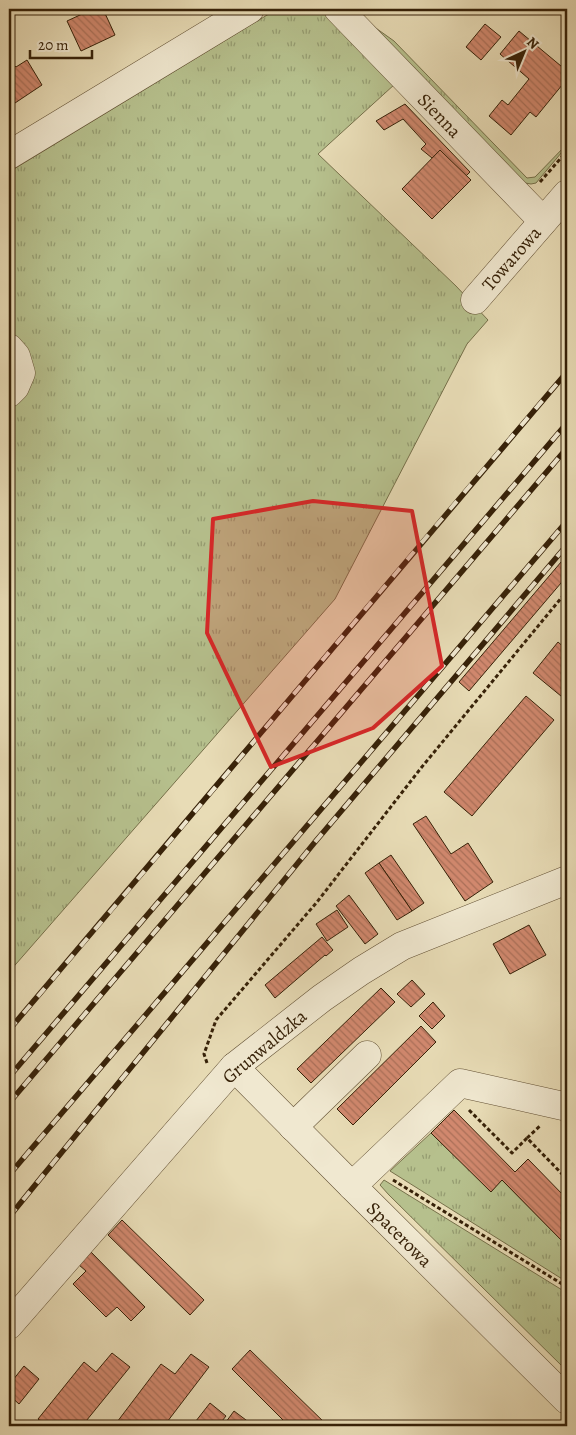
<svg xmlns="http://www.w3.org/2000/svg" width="576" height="1435" font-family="Alegreya,serif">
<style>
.grass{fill:url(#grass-tufts);stroke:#76704a}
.building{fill:url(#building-back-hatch);stroke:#362108}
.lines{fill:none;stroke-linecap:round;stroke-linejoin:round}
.minor-casing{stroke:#625034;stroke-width:29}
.path{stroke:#362108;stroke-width:3;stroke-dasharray:4 2.5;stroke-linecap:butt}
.minor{stroke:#f0e8d0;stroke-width:28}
.rail-casing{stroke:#362108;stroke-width:5.5}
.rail{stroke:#f0e8d0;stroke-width:4;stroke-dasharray:11;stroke-linecap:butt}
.marked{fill:#d62828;fill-opacity:0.2;stroke:#d62828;stroke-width:4;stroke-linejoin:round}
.labels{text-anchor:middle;stroke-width:4;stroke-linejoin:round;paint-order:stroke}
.street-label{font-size:19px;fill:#362108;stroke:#f0e8d0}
</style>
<defs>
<pattern id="grass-tufts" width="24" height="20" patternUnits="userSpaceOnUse" patternTransform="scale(1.25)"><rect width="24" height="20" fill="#b6c08d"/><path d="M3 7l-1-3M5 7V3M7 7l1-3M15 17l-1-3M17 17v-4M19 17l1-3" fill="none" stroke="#959c71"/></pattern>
<pattern id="building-back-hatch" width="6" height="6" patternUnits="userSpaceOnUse" patternTransform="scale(1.25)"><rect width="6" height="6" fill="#d1886e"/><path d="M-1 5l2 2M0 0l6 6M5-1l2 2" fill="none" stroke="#aa6f58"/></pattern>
</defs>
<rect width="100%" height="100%" fill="#e8dcb6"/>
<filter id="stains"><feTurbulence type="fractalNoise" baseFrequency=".004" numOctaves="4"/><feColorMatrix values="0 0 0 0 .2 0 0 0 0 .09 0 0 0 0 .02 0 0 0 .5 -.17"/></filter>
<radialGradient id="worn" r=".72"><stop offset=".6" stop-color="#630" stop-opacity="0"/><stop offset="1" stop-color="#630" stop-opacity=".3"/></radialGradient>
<!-- grass -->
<g class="grass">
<path d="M 277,9 L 322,9 L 395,84 L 318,154 L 456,286 L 488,320 L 467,344 L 335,599 L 9,972 L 9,408 L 23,395 L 28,358 L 9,331 L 9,172 Z"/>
<path d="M 356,14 L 394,41 L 527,178 L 535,177 L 567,144 L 567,146 L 536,183 L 531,184 L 525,183 Z"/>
<path d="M 431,1133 L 491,1191 L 502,1180 L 567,1246 L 567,1282 L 390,1171 Z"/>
<path d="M 384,1180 L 567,1293 L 567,1371 L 389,1195 L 380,1185 Z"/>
</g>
<!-- building -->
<g class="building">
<path d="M 93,9 L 103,9 L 115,35 L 81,51 L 67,21 Z"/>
<path d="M 485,24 L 501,37 L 481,60 L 466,47 Z"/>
<path d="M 519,31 L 567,71 L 567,79 L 536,117 L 530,112 L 511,135 L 489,116 L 502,100 L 508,105 L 529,79 L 500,54 Z"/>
<path d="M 27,60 L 42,85 L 9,107 L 9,70 L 15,66 L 16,67 Z"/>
<path d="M 405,104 L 470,172 L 466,176 L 440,150 L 432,158 L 421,149 L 426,144 L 403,119 L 384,130 L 376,121 Z"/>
<path d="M 440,150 L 471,180 L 432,219 L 402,189 Z"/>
<path d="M 567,555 L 567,576 L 469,691 L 459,682 Z"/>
<path d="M 558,642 L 567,650 L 567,701 L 533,673 Z"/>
<path d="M 526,696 L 554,720 L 472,816 L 444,792 Z"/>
<path d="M 426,816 L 451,854 L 468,843 L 493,882 L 465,901 L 413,824 Z"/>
<path d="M 391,855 L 424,903 L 412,911 L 379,863 Z"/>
<path d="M 379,863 L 412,911 L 397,920 L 365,873 Z"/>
<path d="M 349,895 L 378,934 L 365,944 L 336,906 Z"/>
<path d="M 337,910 L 348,927 L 327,941 L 316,924 Z"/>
<path d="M 529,925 L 546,955 L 510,974 L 493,944 Z"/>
<path d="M 322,937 L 333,950 L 326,956 L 325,955 L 275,998 L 265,985 Z"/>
<path d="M 412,980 L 425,994 L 411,1007 L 397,994 Z"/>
<path d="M 381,988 L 395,1002 L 311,1083 L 297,1069 Z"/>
<path d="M 433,1002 L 445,1016 L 432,1029 L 419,1016 Z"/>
<path d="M 421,1026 L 436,1042 L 353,1125 L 337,1109 Z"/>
<path d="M 454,1110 L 515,1172 L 528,1159 L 567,1199 L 567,1246 L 502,1180 L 491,1192 L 431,1133 Z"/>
<path d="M 122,1220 L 204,1300 L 190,1315 L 108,1235 Z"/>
<path d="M 91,1252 L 145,1307 L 131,1321 L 117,1307 L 106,1317 L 73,1284 L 86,1271 L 79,1265 Z"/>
<path d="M 250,1350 L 328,1426 L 289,1426 L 232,1369 Z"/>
<path d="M 112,1353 L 130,1367 L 82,1426 L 47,1426 L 38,1419 L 84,1362 L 96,1372 Z"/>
<path d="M 191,1354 L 209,1367 L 164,1426 L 114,1426 L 161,1364 L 175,1374 Z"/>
<path d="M 24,1366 L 39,1379 L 19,1404 L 9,1395 L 9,1385 Z"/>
<path d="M 210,1403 L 226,1416 L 218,1426 L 192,1426 Z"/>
<path d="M 234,1411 L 254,1426 L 223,1426 Z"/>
</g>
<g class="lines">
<defs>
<g id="minor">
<path d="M 338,9 L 543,221"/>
<path d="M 9,155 L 250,9"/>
<path d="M 475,300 L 567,194"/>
<path d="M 9,348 L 16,356 L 21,373 L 15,387 L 9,393"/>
<path d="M 234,1067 L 352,1186 L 567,1400"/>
<path d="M 293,1127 L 367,1055"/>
<path d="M 352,1186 L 460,1083 L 563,1106"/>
<path d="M 9,1325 L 234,1067 L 322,998 L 361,971 L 402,946 L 567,880"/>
</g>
</defs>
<!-- minor casing -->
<use href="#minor" class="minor-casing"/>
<!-- path -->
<g class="path">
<path d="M 540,182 L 567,151"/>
<path d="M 207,1063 L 204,1054 L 216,1020 L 317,902 L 421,768 L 567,591"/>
<path d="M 469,1110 L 512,1153 L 527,1138 L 567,1179"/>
<path d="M 527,1138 L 541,1125"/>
<path d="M 393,1180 L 567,1287"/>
</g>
<!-- minor -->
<use href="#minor" class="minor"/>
<defs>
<g id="rail">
<path d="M 9,1030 C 196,812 380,590 567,372"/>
<path d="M 9,1077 L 567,423"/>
<path d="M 9,1103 L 567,448"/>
<path d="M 9,1175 L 567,521"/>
<path d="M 9,1217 L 315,842 L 567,545"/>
</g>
</defs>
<!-- rail casing -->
<use href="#rail" class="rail-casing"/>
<!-- rail -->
<use href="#rail" class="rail"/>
</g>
<!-- marked area -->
<path class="marked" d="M 313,501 L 412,511 L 442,666 L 373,728 L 271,767 L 207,633 L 213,519 Z"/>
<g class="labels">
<!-- street labels -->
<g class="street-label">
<text transform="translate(440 115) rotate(46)" y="7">Sienna</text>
<text transform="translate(511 258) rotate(-49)" y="7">Towarowa</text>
<text transform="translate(264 1046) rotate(-40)" y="7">Grunwaldzka</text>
<text transform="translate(400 1234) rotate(45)" y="7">Spacerowa</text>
</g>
</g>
<!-- margin -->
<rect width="576" height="1435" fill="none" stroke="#e8dcb6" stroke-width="30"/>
<rect x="10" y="10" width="556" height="1415" fill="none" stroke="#362108" stroke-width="2.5"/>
<rect x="15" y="15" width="546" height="1405" fill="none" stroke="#362108"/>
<!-- north arrow -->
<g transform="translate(524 52) rotate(44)" stroke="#f0e8d0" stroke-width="4" paint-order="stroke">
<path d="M0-4L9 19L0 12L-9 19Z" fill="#362108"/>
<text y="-8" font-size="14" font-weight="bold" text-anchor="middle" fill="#362108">N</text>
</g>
<!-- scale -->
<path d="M30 50v8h62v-8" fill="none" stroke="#362108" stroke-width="2.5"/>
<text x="38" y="50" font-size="15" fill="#362108" stroke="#f0e8d0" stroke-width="4" paint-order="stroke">20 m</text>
<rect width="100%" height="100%" filter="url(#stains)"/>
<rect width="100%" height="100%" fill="url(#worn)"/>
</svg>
